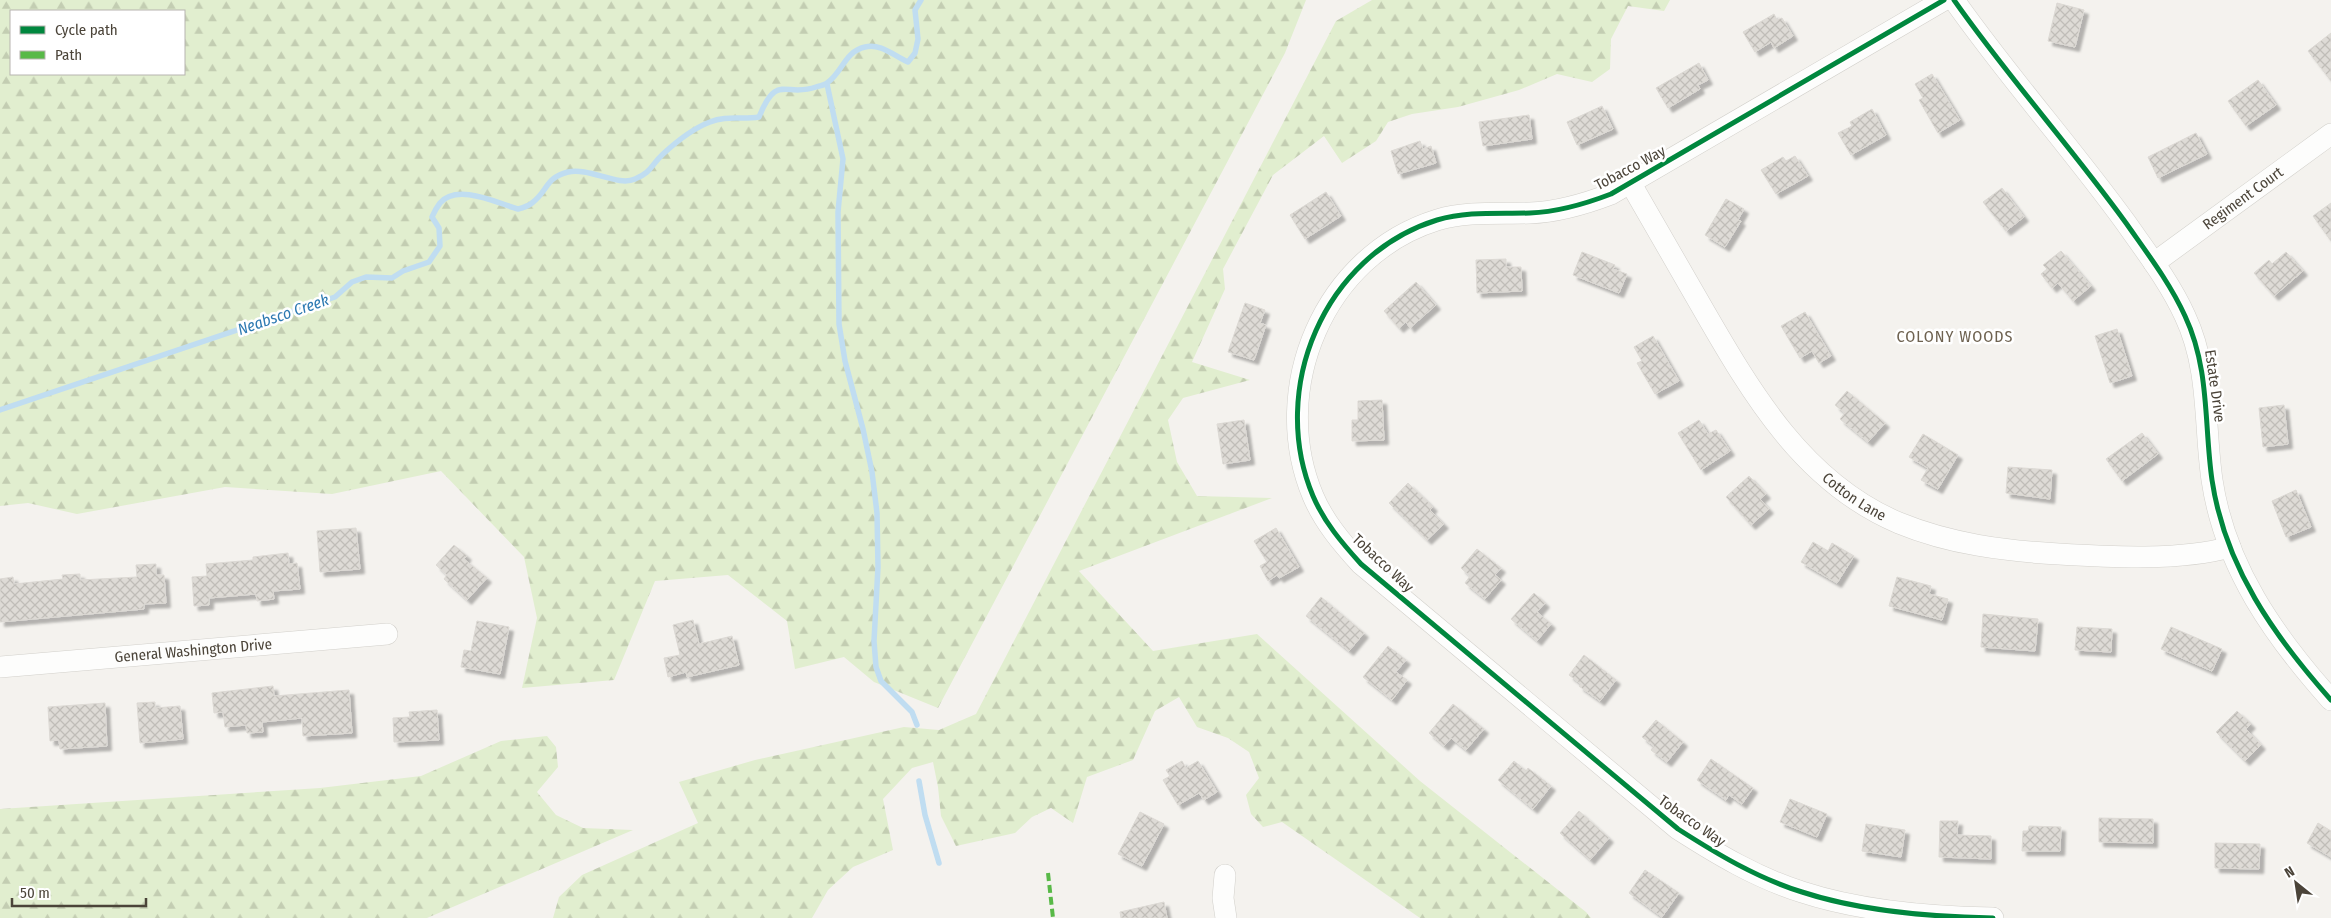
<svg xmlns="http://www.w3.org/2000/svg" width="2331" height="918" font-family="'Fira Sans Condensed',sans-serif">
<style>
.forest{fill:url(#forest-firs);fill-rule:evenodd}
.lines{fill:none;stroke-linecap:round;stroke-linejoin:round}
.stream{stroke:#c0ddf1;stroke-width:5.5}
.building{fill:url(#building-cross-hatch);stroke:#dcd9d4;filter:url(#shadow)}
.street-casing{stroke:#d2d0cb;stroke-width:22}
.street{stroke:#fdfdfc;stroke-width:21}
.quiet{stroke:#58b947;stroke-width:4;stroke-dasharray:8 4;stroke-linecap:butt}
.cycleway-casing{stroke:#fff;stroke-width:8}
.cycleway{stroke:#00873e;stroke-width:5}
.labels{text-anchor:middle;stroke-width:5;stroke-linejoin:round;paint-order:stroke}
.street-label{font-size:15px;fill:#4b4439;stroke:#fff}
.water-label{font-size:16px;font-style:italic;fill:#2e7ab2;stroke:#fff}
.neighbourhood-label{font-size:16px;letter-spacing:1px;fill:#6e6250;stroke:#fff}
</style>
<defs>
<pattern id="forest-firs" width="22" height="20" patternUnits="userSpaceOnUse" patternTransform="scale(1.25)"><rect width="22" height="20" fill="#e1eecf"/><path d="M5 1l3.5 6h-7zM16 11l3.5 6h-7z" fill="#c3cdb2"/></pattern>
<pattern id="building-cross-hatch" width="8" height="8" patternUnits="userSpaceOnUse" patternTransform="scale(1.25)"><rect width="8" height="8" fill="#dedbd6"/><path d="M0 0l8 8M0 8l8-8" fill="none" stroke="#c0bdb8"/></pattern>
<filter id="shadow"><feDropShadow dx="4.5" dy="4.5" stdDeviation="1" flood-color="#0004"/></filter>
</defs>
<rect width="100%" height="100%" fill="#f4f2ee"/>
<!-- forest -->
<g class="forest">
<path d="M 0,0 L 1306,0 L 1285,53 L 938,708 L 874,682 L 844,657 L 795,669 L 787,621 L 728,575 L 655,581 L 614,680 L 522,688 L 537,618 L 524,557 L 441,471 L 332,494 L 225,487 L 77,514 L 28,503 L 0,506 ZM 11,11 L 184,11 L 184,74 L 11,74 Z"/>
<path d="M 1372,0 L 1670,0 L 1664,11 L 1628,6 L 1611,39 L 1610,69 L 1592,82 L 1557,74 L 1519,90 L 1458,107 L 1412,114 L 1388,122 L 1376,141 L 1342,163 L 1324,136 L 1273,175 L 1223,269 L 1225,289 L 1192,362 L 1250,380 L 1183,398 L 1168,420 L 1177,462 L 1197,496 L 1272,498 L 1079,571 L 1153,651 L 1257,634 L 1420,781 L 1586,912 L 1591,918 L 1420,918 L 1282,822 L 1263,827 L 1251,814 L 1246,795 L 1259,778 L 1249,752 L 1228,738 L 1197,727 L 1179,697 L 1155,711 L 1133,760 L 1087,777 L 1073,823 L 1051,808 L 1032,817 L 1015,833 L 956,846 L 941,816 L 938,787 L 933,762 L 912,768 L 883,799 L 893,850 L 853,867 L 828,890 L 812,918 L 553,918 L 559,897 L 582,875 L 698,823 L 679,782 L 755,760 L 904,727 L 939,730 L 976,714 L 1336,21 Z"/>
<path d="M 547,736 L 556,747 L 558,767 L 537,792 L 556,815 L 583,828 L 633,830 L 427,918 L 0,918 L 0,809 L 320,788 L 421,776 L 501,741 Z"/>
</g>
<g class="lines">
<!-- stream -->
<g class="stream">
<path d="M 827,84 L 843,159 L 838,212 L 839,324 L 845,361 L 863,429 L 872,472 L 877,513 L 878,567 L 874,641 L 876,667 L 881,681 L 912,712 L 917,725"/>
<path d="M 0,410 L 335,297 L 352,282 L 366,277 L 392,278 L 403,271 L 429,262 L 440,246 L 439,228 L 432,217 C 434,212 437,207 440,203 C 457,183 497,203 518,209 C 522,208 528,206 532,203 C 548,191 545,178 568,172 C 589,167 618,187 635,179 C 652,172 651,165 663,154 C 676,142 694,128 710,122 C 726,115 742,120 759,117 C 777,72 785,98 816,87 C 819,86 825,85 827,83 C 843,72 844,52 865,47 C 881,43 894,56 908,62 L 915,53 L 918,39 L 915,10 L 921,0"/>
<path d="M 919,781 L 925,815 L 939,863"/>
</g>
</g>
<!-- building -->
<g class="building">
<path d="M 2057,3 L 2084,10 L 2075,47 L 2048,41 Z"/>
<path d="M 1774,14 L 1777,20 L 1782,18 L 1793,36 L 1774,48 L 1771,42 L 1755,52 L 1743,32 Z"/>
<path d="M 2331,33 L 2331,81 L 2308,51 Z"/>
<path d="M 1699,63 L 1708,80 L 1698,85 L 1700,89 L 1668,108 L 1656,88 Z"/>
<path d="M 1932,74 L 1960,120 L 1938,133 L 1919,100 L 1923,98 L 1915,84 Z"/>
<path d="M 2258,80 L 2276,105 L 2246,126 L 2228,101 Z"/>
<path d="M 1602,106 L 1613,129 L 1577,145 L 1567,122 Z"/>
<path d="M 1872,109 L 1886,135 L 1851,155 L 1838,133 L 1852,126 L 1850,122 Z"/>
<path d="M 1529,115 L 1532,139 L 1483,146 L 1479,122 Z"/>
<path d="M 2196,133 L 2207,154 L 2158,178 L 2148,157 Z"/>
<path d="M 1420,141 L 1423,149 L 1431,146 L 1436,163 L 1398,174 L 1391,151 Z"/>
<path d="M 1795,156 L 1808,176 L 1776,194 L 1761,170 L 1783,157 L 1786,161 Z"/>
<path d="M 2002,188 L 2024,217 L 2006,231 L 1983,202 Z"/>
<path d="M 1326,192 L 1341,216 L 1305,239 L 1290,215 Z"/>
<path d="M 1726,199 L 1744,209 L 1738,220 L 1741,221 L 1725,247 L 1705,235 Z"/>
<path d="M 2331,203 L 2331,241 L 2313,216 Z"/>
<path d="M 2061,251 L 2091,286 L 2073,301 L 2058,283 L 2052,288 L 2041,274 L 2047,269 L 2043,265 Z"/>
<path d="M 1582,252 L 1615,265 L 1613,269 L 1627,274 L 1619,293 L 1573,275 Z"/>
<path d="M 2286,252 L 2303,271 L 2274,296 L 2254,273 L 2269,260 L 2272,264 Z"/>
<path d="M 1506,259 L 1506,267 L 1521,267 L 1522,291 L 1477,293 L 1476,260 Z"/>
<path d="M 1416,282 L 1436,305 L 1410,328 L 1406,322 L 1399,328 L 1384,311 Z"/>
<path d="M 1245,303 L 1265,310 L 1260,323 L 1266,325 L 1254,360 L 1228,352 Z"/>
<path d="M 1805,312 L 1831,356 L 1819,363 L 1812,351 L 1800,358 L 1781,326 Z"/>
<path d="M 2117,329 L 2132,376 L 2110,383 L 2095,336 Z"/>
<path d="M 1653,336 L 1679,381 L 1655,394 L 1637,363 L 1642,361 L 1634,347 Z"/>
<path d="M 1847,391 L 1885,423 L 1868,442 L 1840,419 L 1845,413 L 1835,405 Z"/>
<path d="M 1382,400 L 1384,440 L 1352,441 L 1352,420 L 1358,420 L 1358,401 Z"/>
<path d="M 2284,405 L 2288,444 L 2263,447 L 2259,408 Z"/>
<path d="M 1244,420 L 1250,460 L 1223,464 L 1217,424 Z"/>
<path d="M 1699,420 L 1708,434 L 1716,430 L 1730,451 L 1701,470 L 1678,433 Z"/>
<path d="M 2142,433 L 2158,454 L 2122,481 L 2106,459 Z"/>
<path d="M 1923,434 L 1958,455 L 1938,489 L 1921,480 L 1928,468 L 1909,457 Z"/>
<path d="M 2008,467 L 2052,470 L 2050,499 L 2006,493 Z"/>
<path d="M 1749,476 L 1766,494 L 1760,499 L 1769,509 L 1751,525 L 1726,497 Z"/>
<path d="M 1408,483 L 1433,507 L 1430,510 L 1444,524 L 1427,540 L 1389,503 Z"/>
<path d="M 2296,490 L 2311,527 L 2286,537 L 2272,501 Z"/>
<path d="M 356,528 L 360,569 L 320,572 L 317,531 Z"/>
<path d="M 1276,528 L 1299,567 L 1279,578 L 1277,575 L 1268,581 L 1260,566 L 1267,562 L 1254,541 Z"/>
<path d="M 1813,542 L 1828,551 L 1832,543 L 1854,556 L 1837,583 L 1801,562 Z"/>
<path d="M 454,545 L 467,556 L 464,559 L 487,578 L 467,600 L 444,579 L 447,575 L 436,565 Z"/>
<path d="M 1477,549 L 1501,568 L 1495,575 L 1501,580 L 1485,599 L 1465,583 L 1470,576 L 1461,568 Z"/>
<path d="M 288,553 L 289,564 L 297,563 L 300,589 L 273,591 L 274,599 L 257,601 L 256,594 L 209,598 L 209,605 L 194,606 L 192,577 L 207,576 L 206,564 L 253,560 L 253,557 Z"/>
<path d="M 156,564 L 156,575 L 164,575 L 166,603 L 144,604 L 144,609 L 0,622 L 0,579 L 13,577 L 14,584 L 63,579 L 62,575 L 80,574 L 80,580 L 137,577 L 136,565 Z"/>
<path d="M 1897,577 L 1931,586 L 1929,594 L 1948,599 L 1942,620 L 1889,606 Z"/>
<path d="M 1534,593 L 1545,603 L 1537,612 L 1551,624 L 1537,641 L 1511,619 Z"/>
<path d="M 1321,597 L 1364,633 L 1349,651 L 1306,616 Z"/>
<path d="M 1983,614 L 2038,619 L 2035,651 L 1981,647 Z"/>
<path d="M 693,620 L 699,644 L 732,636 L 739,665 L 687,677 L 686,672 L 668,677 L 664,658 L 680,655 L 673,625 Z"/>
<path d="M 477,621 L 509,627 L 500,674 L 461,667 L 464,650 L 471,651 Z"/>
<path d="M 2077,627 L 2112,629 L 2111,652 L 2075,650 Z"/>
<path d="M 2171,627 L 2222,649 L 2212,671 L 2161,649 Z"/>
<path d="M 1388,646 L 1406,660 L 1396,672 L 1407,680 L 1392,700 L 1363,677 Z"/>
<path d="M 1584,655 L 1616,680 L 1600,701 L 1579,686 L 1581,684 L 1569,675 Z"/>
<path d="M 273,686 L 274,696 L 349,690 L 352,733 L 303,736 L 302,718 L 262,722 L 263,732 L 247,733 L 246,725 L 225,727 L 223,712 L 214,713 L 212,693 Z"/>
<path d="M 155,702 L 155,708 L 180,706 L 183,739 L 140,743 L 137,703 Z"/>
<path d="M 105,703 L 107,746 L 60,749 L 59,740 L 50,741 L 48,707 Z"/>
<path d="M 1453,704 L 1484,729 L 1466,750 L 1451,738 L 1444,746 L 1429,733 Z"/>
<path d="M 437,710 L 439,740 L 394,742 L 393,718 L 410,717 L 409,712 Z"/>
<path d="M 2237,711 L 2251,724 L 2246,729 L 2261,745 L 2245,761 L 2216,732 Z"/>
<path d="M 1656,720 L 1683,742 L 1667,762 L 1651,750 L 1654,746 L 1642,737 Z"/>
<path d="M 1711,759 L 1753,788 L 1742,804 L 1729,795 L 1726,800 L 1697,780 Z"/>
<path d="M 1182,761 L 1186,768 L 1198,761 L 1217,792 L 1204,800 L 1199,793 L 1178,805 L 1163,780 L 1170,776 L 1166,770 Z"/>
<path d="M 1514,761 L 1526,771 L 1528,768 L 1551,786 L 1533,809 L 1498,780 Z"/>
<path d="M 1790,799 L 1827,814 L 1817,837 L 1780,822 Z"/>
<path d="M 1579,811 L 1609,838 L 1590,860 L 1560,833 Z"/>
<path d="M 1140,812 L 1164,824 L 1142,866 L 1118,854 Z"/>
<path d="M 2099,818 L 2153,819 L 2153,843 L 2099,842 Z"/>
<path d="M 1940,821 L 1958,821 L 1957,835 L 1991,836 L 1991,859 L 1939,857 Z"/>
<path d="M 2318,823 L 2331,831 L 2331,857 L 2307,843 Z"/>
<path d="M 1866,824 L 1905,830 L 1901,857 L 1862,851 Z"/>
<path d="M 2029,826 L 2061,827 L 2060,851 L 2022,851 L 2023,831 L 2028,831 Z"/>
<path d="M 2215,843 L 2260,844 L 2259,869 L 2215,868 Z"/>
<path d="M 1645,870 L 1679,893 L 1662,917 L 1629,893 Z"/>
<path d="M 1164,902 L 1167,918 L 1121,918 L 1120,912 Z"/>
</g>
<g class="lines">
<defs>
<g id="street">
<path d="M 1944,0 L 1611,194 C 1585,204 1558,212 1530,213 C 1498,214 1468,211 1437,220 C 1324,255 1268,389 1313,496 C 1324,522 1342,543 1361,564 L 1678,829 C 1717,854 1757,878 1802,892 C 1860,911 1933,917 1993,918"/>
<path d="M 1954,0 C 2008,77 2071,147 2126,223 C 2147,253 2170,283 2185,316 C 2210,369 2204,425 2212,480 C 2225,567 2274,636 2331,700"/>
<path id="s1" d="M 1631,184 C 1655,226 1679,267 1703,309 C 1752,394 1804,483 1899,523 C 1950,544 2005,551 2059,554 C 2110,557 2181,561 2230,547"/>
<path id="s2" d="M 2154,263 L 2331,134"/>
<path id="s3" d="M 0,667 L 387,634"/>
<path d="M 1225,875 L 1223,898 L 1226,918"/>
</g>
</defs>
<!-- street casing -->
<use href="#street" class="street-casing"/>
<!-- street -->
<use href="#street" class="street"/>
<!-- quiet -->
<path class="quiet" d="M 1048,873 L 1053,918"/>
<defs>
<g id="cycleway">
<path d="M 1944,0 L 1611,194 C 1585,204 1558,212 1530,213 C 1498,214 1468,211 1437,220 C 1324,255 1268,389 1313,496 C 1324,522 1342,543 1361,564 L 1678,829 C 1717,854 1757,878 1802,892 C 1860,911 1933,917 1993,918"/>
<path d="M 1954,0 C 2008,77 2071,147 2126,223 C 2147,253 2170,283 2185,316 C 2210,369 2204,425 2212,480 C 2225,567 2274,636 2331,700"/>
</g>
</defs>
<!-- cycleway casing -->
<use href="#cycleway" class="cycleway-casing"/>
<!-- cycleway -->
<use href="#cycleway" class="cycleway"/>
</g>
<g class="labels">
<!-- street labels -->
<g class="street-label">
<text transform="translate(1630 168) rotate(-28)" y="5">Tobacco Way</text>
<text dy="5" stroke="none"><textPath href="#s2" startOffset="110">Regiment Court</textPath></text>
<text transform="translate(2215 386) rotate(82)" y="5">Estate Drive</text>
<text dy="5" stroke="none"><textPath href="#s1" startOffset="388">Cotton Lane</textPath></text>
<text transform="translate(1383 563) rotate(43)" y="5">Tobacco Way</text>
<text dy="5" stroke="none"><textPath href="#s3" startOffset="194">General Washington Drive</textPath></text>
<text transform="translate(1692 821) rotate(35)" y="5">Tobacco Way</text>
</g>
<!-- water labels -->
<g class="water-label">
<text transform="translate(283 314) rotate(-19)" y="6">Neabsco Creek</text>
</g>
<!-- neighbourhood labels -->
<g class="neighbourhood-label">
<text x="1955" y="342">COLONY WOODS</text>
</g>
</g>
<!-- legend -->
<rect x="10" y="10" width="175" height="65" fill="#ffffff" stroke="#b7b4b0"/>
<rect x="20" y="26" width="25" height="8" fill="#00873e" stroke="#b7b4b0"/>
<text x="55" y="35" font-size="15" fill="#4b4439">Cycle path</text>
<rect x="20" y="51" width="25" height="8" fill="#58b947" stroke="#b7b4b0"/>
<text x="55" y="60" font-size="15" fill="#4b4439">Path</text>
<!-- north arrow -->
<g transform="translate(2296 883) rotate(330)" stroke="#ffffff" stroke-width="4" paint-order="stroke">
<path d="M0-4L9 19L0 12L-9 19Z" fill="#4b4439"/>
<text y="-8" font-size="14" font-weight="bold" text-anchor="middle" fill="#4b4439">N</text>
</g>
<!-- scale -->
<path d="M12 898v8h134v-8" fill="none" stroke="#4b4439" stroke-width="2.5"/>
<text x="20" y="898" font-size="15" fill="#4b4439" stroke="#ffffff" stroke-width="4" paint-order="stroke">50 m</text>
</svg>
